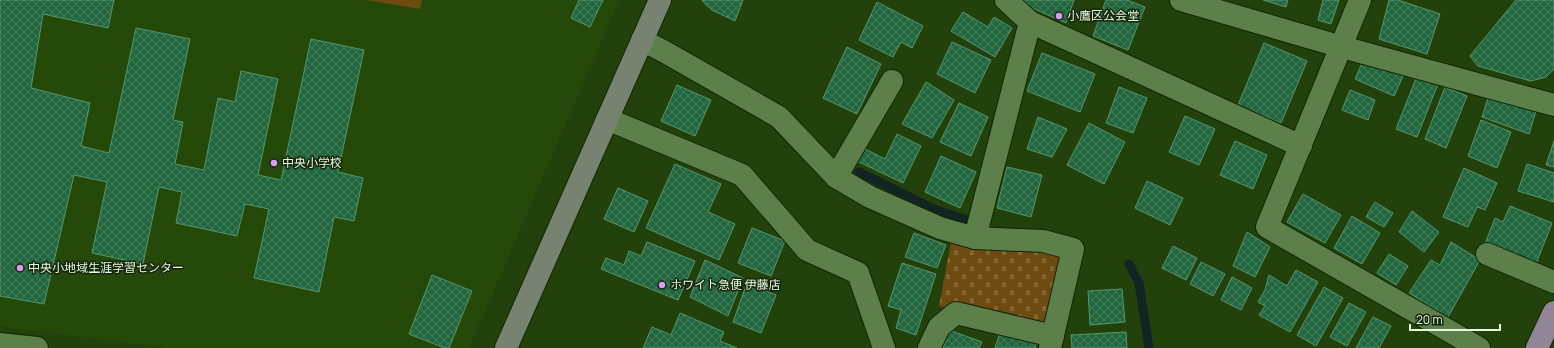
<svg xmlns="http://www.w3.org/2000/svg" width="1554" height="348" font-family="Manrope,'Noto Sans JP',sans-serif">
<style>
.built{fill:#254909}
.grass{fill:#6d4b11}
.cemetery{fill:url(#cemetery-stones)}
.lines{fill:none;stroke-linecap:round;stroke-linejoin:round}
.stream{stroke:#122424;stroke-width:9}
.building{fill:url(#building-cross-hatch);stroke:#57966e}
.street-casing{stroke:#0f2700;stroke-width:24}
.secondary-casing{stroke:#0f2700;stroke-width:24}
.primary-casing{stroke:#0f2700;stroke-width:24}
.street{stroke:#5d804a;stroke-width:22}
.secondary{stroke:#788270;stroke-width:22}
.primary{stroke:#928597;stroke-width:22}
.poi-dot{fill:#da9af6;stroke:#16250e;stroke-width:1.5}
.labels{text-anchor:middle;stroke-width:3;stroke-linejoin:round;paint-order:stroke}
.poi-label{font-size:12px;fill:#e6fadc;stroke:#16250e;text-anchor:start}
</style>
<defs>
<pattern id="cemetery-stones" width="16" height="16" patternUnits="userSpaceOnUse"><rect width="16" height="16" fill="#6d4b11"/><path d="M2 7V4a2 2 0 0 1 4 0v3zM10 15v-3a2 2 0 0 1 4 0v3z" fill="#826633"/></pattern>
<pattern id="building-cross-hatch" width="8" height="8" patternUnits="userSpaceOnUse"><rect width="8" height="8" fill="#22663f"/><path d="M0 0l8 8M0 8l8-8" fill="none" stroke="#427d5a"/></pattern>
</defs>
<rect width="100%" height="100%" fill="#23420b"/>
<!-- built -->
<path class="built" d="M 0,0 L 619,0 L 469,348 L 168,348 L 0,326 Z"/>
<!-- grass -->
<path class="grass" d="M 367,0 L 422,0 L 420,9 Z"/>
<!-- cemetery -->
<path class="cemetery" d="M 951,242 L 970,248 L 1064,254 L 1047,330 L 939,306 Z"/>
<g class="lines">
<!-- stream -->
<g class="stream">
<path d="M 859,172 L 934,209 L 970,221"/>
<path d="M 1129,264 L 1139,283 L 1149,348"/>
</g>
</g>
<!-- building -->
<g class="building">
<path d="M 0,0 L 114,0 L 108,28 L 43,14 L 31,88 L 90,103 L 81,146 L 109,153 L 136,28 L 190,39 L 173,120 L 183,122 L 175,164 L 204,170 L 218,98 L 235,102 L 241,71 L 278,79 L 258,175 L 281,180 L 311,39 L 364,50 L 338,172 L 363,178 L 354,221 L 334,217 L 319,292 L 254,278 L 269,209 L 245,204 L 237,236 L 176,223 L 182,192 L 159,187 L 143,264 L 92,253 L 107,182 L 74,175 L 44,304 L 0,296 Z"/>
<path d="M 579,0 L 603,0 L 590,27 L 571,18 Z"/>
<path d="M 702,0 L 743,0 L 735,21 L 712,10 L 705,4 Z"/>
<path d="M 1023,0 L 1074,0 L 1066,23 L 1032,8 Z"/>
<path d="M 1106,0 L 1127,0 L 1145,7 L 1128,50 L 1093,36 Z"/>
<path d="M 1263,0 L 1288,0 L 1286,7 Z"/>
<path d="M 1323,0 L 1339,0 L 1331,24 L 1318,20 Z"/>
<path d="M 1389,0 L 1398,0 L 1440,14 L 1427,54 L 1379,39 Z"/>
<path d="M 1516,0 L 1554,0 L 1554,69 L 1546,77 L 1531,81 L 1478,66 L 1470,56 Z"/>
<path d="M 877,2 L 923,26 L 912,48 L 901,42 L 893,57 L 859,40 Z"/>
<path d="M 963,12 L 988,27 L 994,17 L 1012,28 L 995,57 L 951,31 Z"/>
<path d="M 952,42 L 991,60 L 975,93 L 937,74 Z"/>
<path d="M 1264,43 L 1307,61 L 1281,123 L 1238,105 Z"/>
<path d="M 847,47 L 881,64 L 857,114 L 823,98 Z"/>
<path d="M 1042,53 L 1095,74 L 1080,112 L 1027,91 Z"/>
<path d="M 1364,59 L 1403,76 L 1394,96 L 1355,79 Z"/>
<path d="M 1417,76 L 1438,84 L 1417,137 L 1396,129 Z"/>
<path d="M 926,82 L 954,100 L 932,138 L 902,124 Z"/>
<path d="M 677,85 L 711,100 L 695,136 L 661,121 Z"/>
<path d="M 1119,87 L 1147,98 L 1133,133 L 1106,123 Z"/>
<path d="M 1445,87 L 1467,96 L 1446,148 L 1425,139 Z"/>
<path d="M 1350,90 L 1375,100 L 1368,120 L 1342,110 Z"/>
<path d="M 1489,95 L 1536,111 L 1529,134 L 1482,117 Z"/>
<path d="M 959,103 L 988,117 L 971,156 L 940,142 Z"/>
<path d="M 1185,116 L 1215,129 L 1199,165 L 1169,152 Z"/>
<path d="M 1038,117 L 1067,129 L 1052,157 L 1027,149 Z"/>
<path d="M 1481,120 L 1511,132 L 1497,168 L 1468,156 Z"/>
<path d="M 1089,123 L 1125,142 L 1104,184 L 1067,165 Z"/>
<path d="M 897,134 L 921,146 L 903,183 L 857,161 L 863,148 L 885,159 Z"/>
<path d="M 1235,141 L 1267,155 L 1253,189 L 1220,175 Z"/>
<path d="M 1554,141 L 1554,167 L 1546,165 Z"/>
<path d="M 941,156 L 976,172 L 960,208 L 925,192 Z"/>
<path d="M 675,164 L 721,184 L 708,212 L 735,224 L 719,260 L 646,228 Z"/>
<path d="M 1527,164 L 1554,173 L 1554,202 L 1518,191 Z"/>
<path d="M 1007,167 L 1042,175 L 1031,217 L 997,208 Z"/>
<path d="M 1464,168 L 1497,183 L 1485,210 L 1477,207 L 1468,227 L 1443,217 Z"/>
<path d="M 1147,181 L 1183,198 L 1170,225 L 1135,208 Z"/>
<path d="M 618,188 L 648,201 L 634,232 L 604,219 Z"/>
<path d="M 1303,194 L 1341,215 L 1325,243 L 1287,222 Z"/>
<path d="M 1375,202 L 1393,213 L 1384,227 L 1366,217 Z"/>
<path d="M 1510,206 L 1552,223 L 1536,264 L 1485,244 L 1495,218 L 1503,222 Z"/>
<path d="M 1412,211 L 1439,232 L 1424,252 L 1399,232 Z"/>
<path d="M 1352,216 L 1380,233 L 1362,264 L 1334,248 Z"/>
<path d="M 752,228 L 785,241 L 771,276 L 738,263 Z"/>
<path d="M 1247,232 L 1270,247 L 1255,277 L 1233,266 Z"/>
<path d="M 914,233 L 946,245 L 937,268 L 905,257 Z"/>
<path d="M 647,242 L 695,261 L 678,300 L 601,269 L 606,258 L 624,265 L 629,251 L 641,256 Z"/>
<path d="M 1451,242 L 1480,260 L 1448,317 L 1409,293 L 1431,260 L 1440,265 Z"/>
<path d="M 1173,246 L 1197,258 L 1186,280 L 1162,268 Z"/>
<path d="M 1389,254 L 1408,266 L 1396,285 L 1377,273 Z"/>
<path d="M 705,260 L 743,278 L 728,316 L 690,297 Z"/>
<path d="M 1201,262 L 1225,274 L 1213,296 L 1190,284 Z"/>
<path d="M 902,263 L 936,274 L 916,335 L 896,328 L 901,310 L 888,306 Z"/>
<path d="M 1296,270 L 1318,282 L 1290,332 L 1259,315 L 1265,306 L 1258,302 L 1265,290 L 1269,275 L 1287,286 Z"/>
<path d="M 432,275 L 472,291 L 449,348 L 445,348 L 409,334 Z"/>
<path d="M 1232,277 L 1252,288 L 1241,310 L 1221,300 Z"/>
<path d="M 747,283 L 776,295 L 761,333 L 733,322 Z"/>
<path d="M 1324,287 L 1343,298 L 1316,346 L 1297,335 Z"/>
<path d="M 1122,289 L 1125,322 L 1090,325 L 1088,291 Z"/>
<path d="M 1349,303 L 1366,312 L 1347,346 L 1330,337 Z"/>
<path d="M 680,313 L 724,332 L 720,341 L 737,348 L 643,348 L 652,327 L 671,335 Z"/>
<path d="M 1373,317 L 1391,326 L 1379,348 L 1356,348 Z"/>
<path d="M 949,330 L 982,342 L 979,348 L 943,348 Z"/>
<path d="M 1001,330 L 1037,342 L 1035,348 L 995,348 Z"/>
<path d="M 1126,332 L 1127,348 L 1072,348 L 1071,335 Z"/>
</g>
<g class="lines">
<defs>
<g id="street">
<path d="M 1181,0 L 1342,47 L 1554,105"/>
<path d="M 1360,0 L 1267,227 L 1479,348"/>
<path d="M 1030,22 L 1301,146"/>
<path d="M 642,40 L 665,52 L 779,117 L 836,177 L 870,197 L 940,228 L 975,238 L 1043,241 L 1073,249 L 1050,348"/>
<path d="M 607,119 L 742,175 L 807,250 L 858,273 L 884,348"/>
<path d="M 836,177 L 892,81"/>
<path d="M 975,238 L 1030,22 L 1006,0"/>
<path d="M 1487,254 L 1554,282"/>
<path d="M 0,344 L 37,348"/>
<path d="M 929,348 L 939,327 L 956,313 L 1053,336"/>
</g>
<path id="secondary" d="M 506,348 L 660,0"/>
<path id="primary" d="M 1537,348 L 1554,312"/>
</defs>
<!-- street casing -->
<use href="#street" class="street-casing"/>
<!-- secondary casing -->
<use href="#secondary" class="secondary-casing"/>
<!-- primary casing -->
<use href="#primary" class="primary-casing"/>
<!-- street -->
<use href="#street" class="street"/>
<!-- secondary -->
<use href="#secondary" class="secondary"/>
<!-- primary -->
<use href="#primary" class="primary"/>
</g>
<!-- markers -->
<g class="poi-dot">
<circle cx="1059" cy="16" r="4"/>
<circle cx="274" cy="163" r="4"/>
<circle cx="20" cy="268" r="4"/>
<circle cx="662" cy="285" r="4"/>
</g>
<g class="labels">
<!-- poi labels -->
<g class="poi-label">
<text x="1067" y="20">小鷹区公会堂</text>
<text x="282" y="167">中央小学校</text>
<text x="28" y="272">中央小地域生涯学習センター</text>
<text x="670" y="289">ホワイト急便 伊藤店</text>
</g>
</g>
<!-- scale -->
<path d="M1410 324v6h90v-6" fill="none" stroke="#e6fadc" stroke-width="2"/>
<text x="1416" y="324" font-size="12" fill="#e6fadc" stroke="#16250e" stroke-width="3" paint-order="stroke">20 m</text>
</svg>
